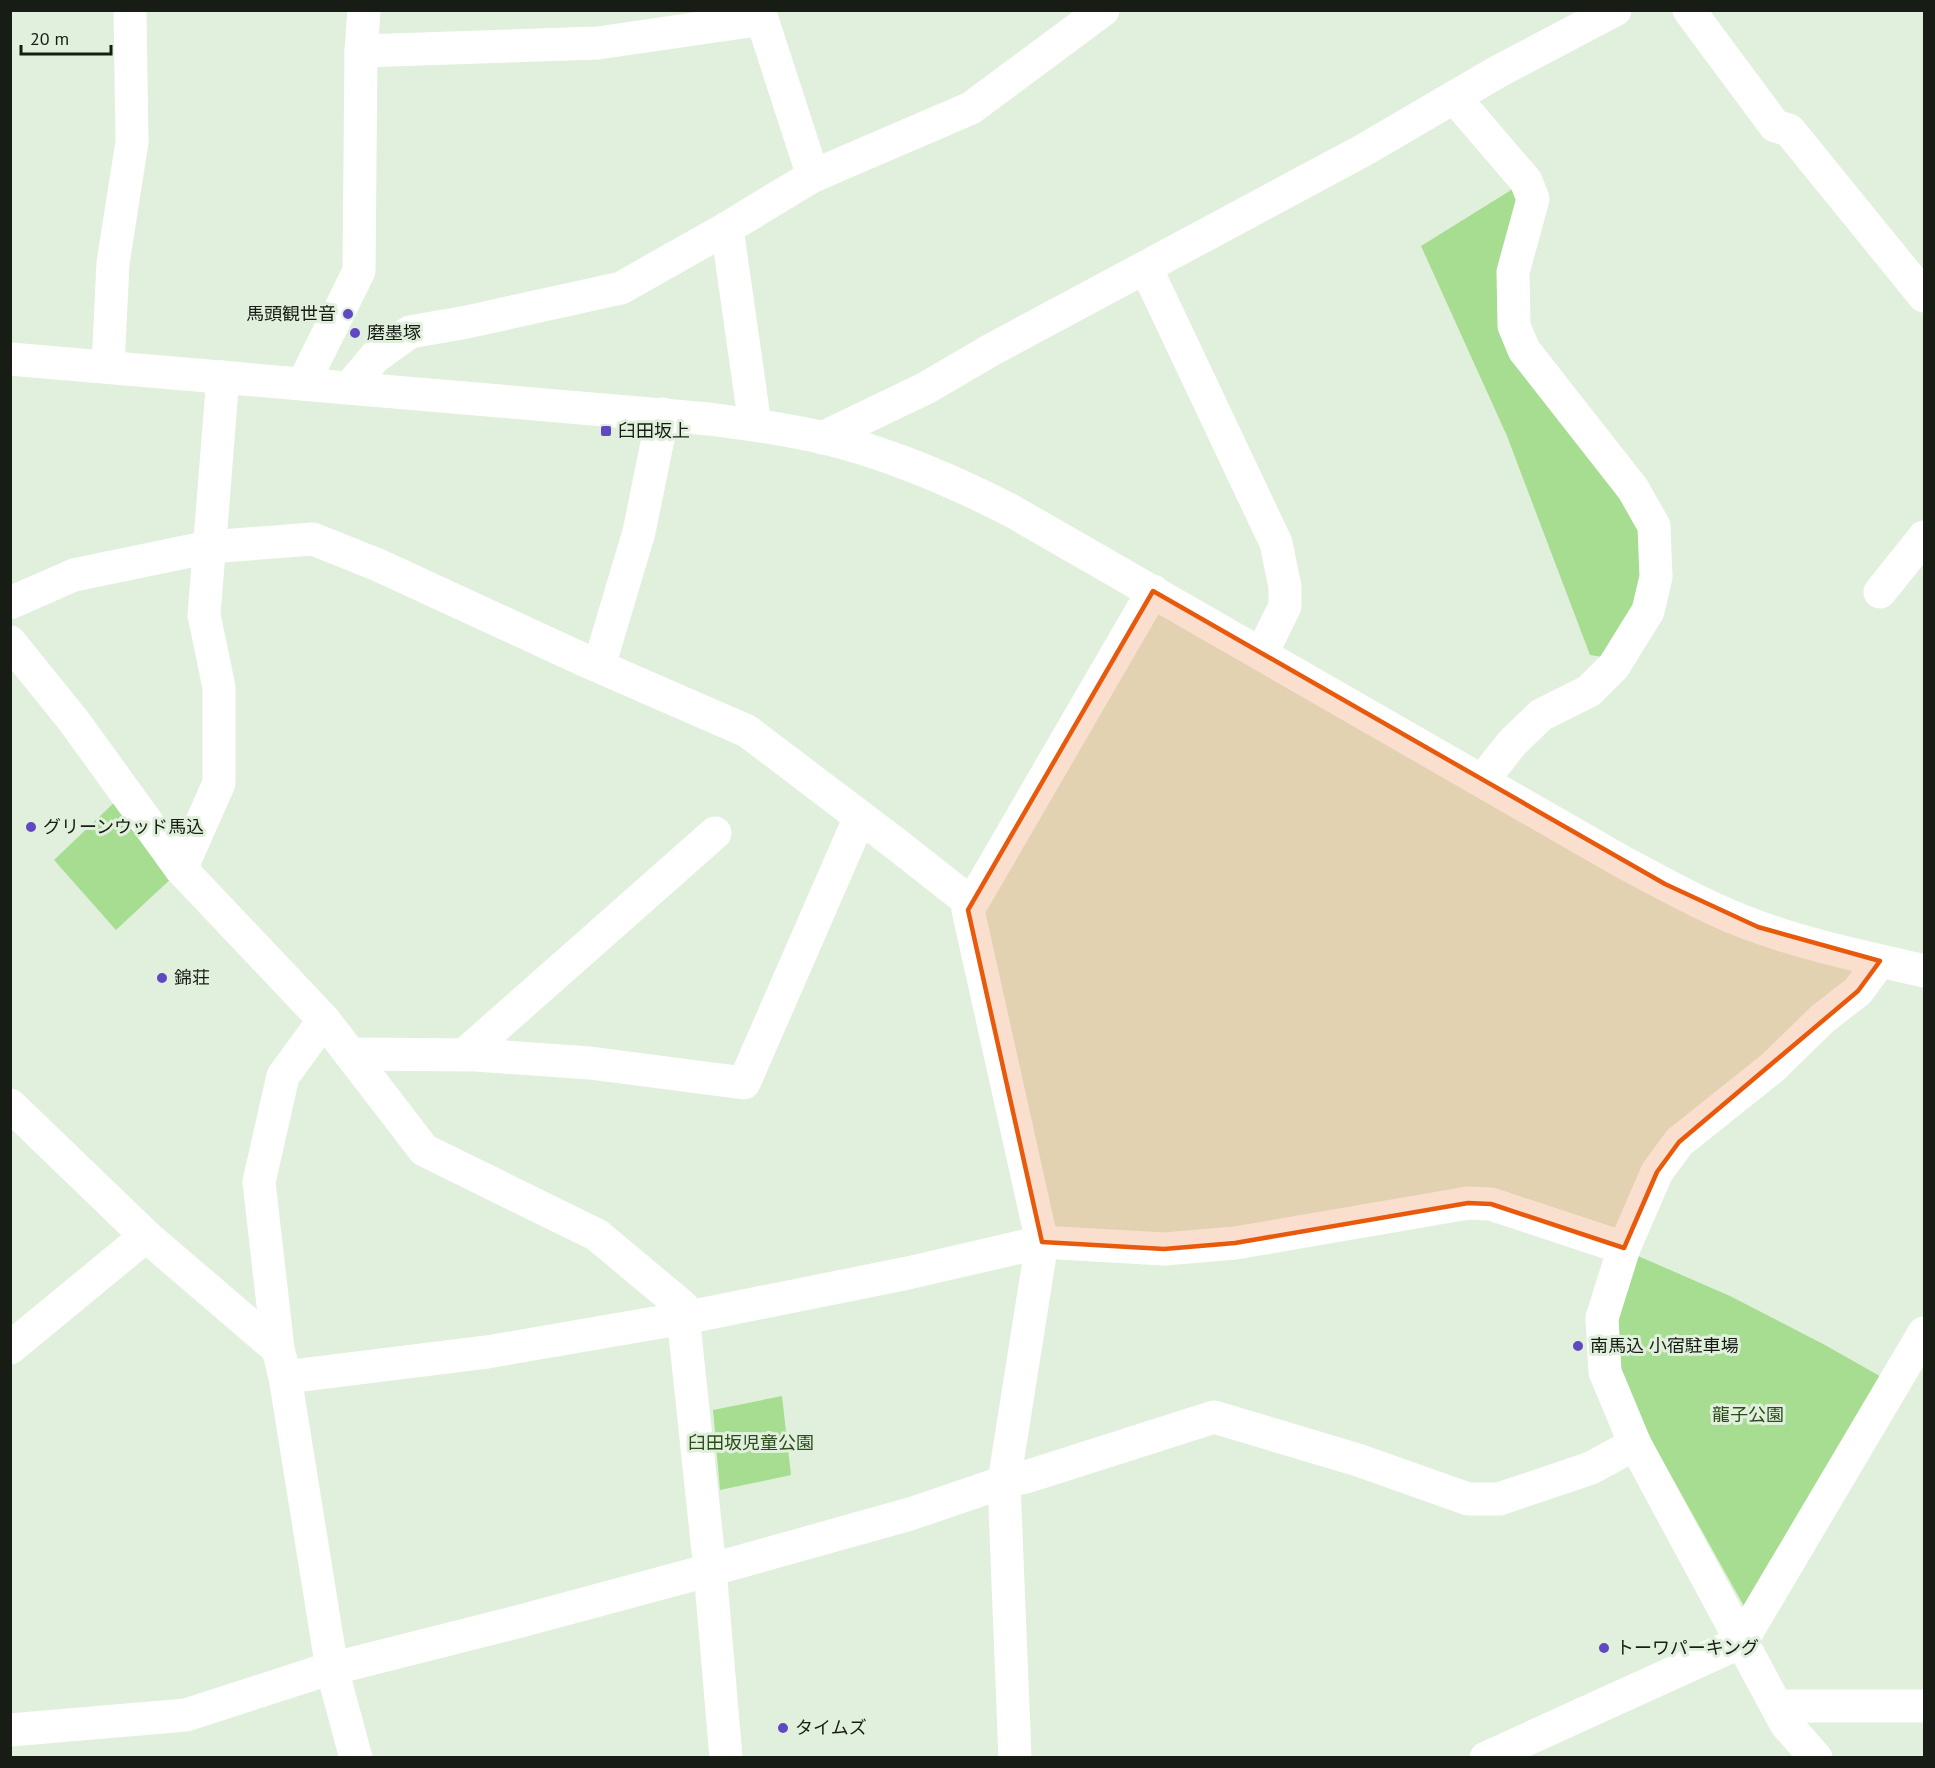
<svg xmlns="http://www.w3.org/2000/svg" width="1935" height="1768" font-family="'PT Sans','Noto Sans JP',sans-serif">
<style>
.green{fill:#a6dd91}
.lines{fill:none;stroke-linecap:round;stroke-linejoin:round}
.minor{stroke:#fff;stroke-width:33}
.tertiary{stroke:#fff;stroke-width:33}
.marked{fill:#e8590c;fill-opacity:0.2;stroke:#e8590c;stroke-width:4.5;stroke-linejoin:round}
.poi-dot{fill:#5f48c1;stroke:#e1f0dc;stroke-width:2}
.labels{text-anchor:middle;stroke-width:6;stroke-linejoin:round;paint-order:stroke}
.poi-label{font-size:18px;fill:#171c15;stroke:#e1f0dc;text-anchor:start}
.park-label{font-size:18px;fill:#2a4d19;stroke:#e1f0dc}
</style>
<rect width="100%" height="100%" fill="#e1f0dc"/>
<!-- green -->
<g class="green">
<path d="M 1516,187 L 1519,202 L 1501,282 L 1622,496 L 1638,528 L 1645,561 L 1633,614 L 1603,657 L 1590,655 L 1507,436 L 1421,246 Z"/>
<path d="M 119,798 L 174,876 L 116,930 L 54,860 Z"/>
<path d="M 1638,1256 L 1730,1296 L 1825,1345 L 1885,1379 L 1745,1608 L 1650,1438 L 1620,1372 L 1615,1325 Z"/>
<path d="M 782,1396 L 791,1475 L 720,1490 L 713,1410 Z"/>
</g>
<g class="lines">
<!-- minor -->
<g class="minor">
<path d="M 1689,10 L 1775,126 L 1789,130 L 1924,296"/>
<path d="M 361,51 L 598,43 L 762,19 L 813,176"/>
<path d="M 1454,97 L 1526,181 L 1533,199 L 1513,272 L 1514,326 L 1524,350 L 1633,489 L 1654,526 L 1656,577 L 1648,611 L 1614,666 L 1589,691 L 1541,715 L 1512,743 L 1482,781"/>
<path d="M 727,228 L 755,425"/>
<path d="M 1146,268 L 1276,543 L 1285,587 L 1285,606 L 1262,653"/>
<path d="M 108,367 L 113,263 L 132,142 L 130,10"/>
<path d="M 303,384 L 359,271 L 361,51 L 364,10"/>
<path d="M 349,388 L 375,357 L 410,332 L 467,322 L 621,288 L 727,228 L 813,176 L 971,108 L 1103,10"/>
<path d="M 822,438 L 926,388 L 991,350 L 1362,151 L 1499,71 L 1615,10"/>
<path d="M 1880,592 L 1924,537"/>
<path d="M 10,603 L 74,575 L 209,547 L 313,539 L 378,565 L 584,660 L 747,731 L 896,844 L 971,903"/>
<path d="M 10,642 L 73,720 L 181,869 L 324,1020 L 424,1150 L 597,1235 L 682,1306 L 710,1570 L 726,1758"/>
<path d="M 599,666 L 639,532 L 663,414"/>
<path d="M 181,869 L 219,783 L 219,687 L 204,615 L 223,377"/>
<path d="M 350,1054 L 476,1055 L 590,1063 L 744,1083 L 860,817"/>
<path d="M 465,1054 L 715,833"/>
<path d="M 10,1105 L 146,1236 L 278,1349 L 285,1377 L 332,1669 L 356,1758"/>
<path d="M 10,1348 L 146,1236"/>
<path d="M 278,1349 L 259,1182 L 283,1076 L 324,1020"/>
<path d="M 285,1377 L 487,1352 L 684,1318 L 908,1273 L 1042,1242 L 1164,1249 L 1235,1243 L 1468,1203 L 1491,1204 L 1624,1248"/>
<path d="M 1777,1706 L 1924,1706"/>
<path d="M 10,1730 L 186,1715 L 319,1672 L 517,1622 L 710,1570 L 910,1514 L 1004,1482 L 1026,1477 L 1214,1417 L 1358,1460 L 1468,1499 L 1499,1499 L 1591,1468 L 1635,1444"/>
<path d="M 1015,1758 L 1004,1482 L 1042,1242 L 968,910 L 1153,591"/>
<path d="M 1486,1758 L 1741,1642 L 1924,1333"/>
<path d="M 1816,1758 L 1786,1724 L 1635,1444 L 1605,1372 L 1602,1318 L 1624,1248 L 1657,1172 L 1679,1142 L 1773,1067 L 1822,1019 L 1858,991 L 1880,961"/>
</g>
<!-- tertiary -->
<path class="tertiary" d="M 10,359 L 709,419 C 755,425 800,431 844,443 C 902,459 957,483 1010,510 L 1621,861 C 1666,885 1712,911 1761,928 C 1814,947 1870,958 1924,971"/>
</g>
<!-- marked area -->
<path class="marked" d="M 1153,591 L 1665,884 L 1758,927 L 1880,961 L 1858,991 L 1679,1142 L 1657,1172 L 1624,1248 L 1491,1204 L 1468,1203 L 1235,1243 L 1164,1249 L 1042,1242 L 968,910 Z"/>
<!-- markers -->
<g class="poi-dot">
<circle cx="348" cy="314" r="6"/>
<circle cx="355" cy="333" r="6"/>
<rect x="600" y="425" width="12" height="12" rx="3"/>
<circle cx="31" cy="827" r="6"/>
<circle cx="162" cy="978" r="6"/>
<circle cx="1578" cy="1346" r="6"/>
<circle cx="1604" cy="1648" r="6"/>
<circle cx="783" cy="1728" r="6"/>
</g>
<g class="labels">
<!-- poi labels -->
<g class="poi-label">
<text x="336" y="320" text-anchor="end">馬頭観世音</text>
<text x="367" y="339">磨墨塚</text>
<text x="618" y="437">臼田坂上</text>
<text x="43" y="833">グリーンウッド馬込</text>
<text x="174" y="984">錦荘</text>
<text x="1590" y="1352">南馬込 小宿駐車場</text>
<text x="1616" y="1654">トーワパーキング</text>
<text x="795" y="1734">タイムズ</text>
</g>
<!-- park labels -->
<g class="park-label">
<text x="1748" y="1421">龍子公園</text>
<text x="751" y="1449">臼田坂児童公園</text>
</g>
</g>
<!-- border -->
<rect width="1935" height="1768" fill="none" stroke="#171c15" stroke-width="24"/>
<!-- scale -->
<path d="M21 45v9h90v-9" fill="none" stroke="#171c15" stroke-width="3"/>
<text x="30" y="45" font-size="18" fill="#171c15" stroke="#e1f0dc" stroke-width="4.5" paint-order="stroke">20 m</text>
</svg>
